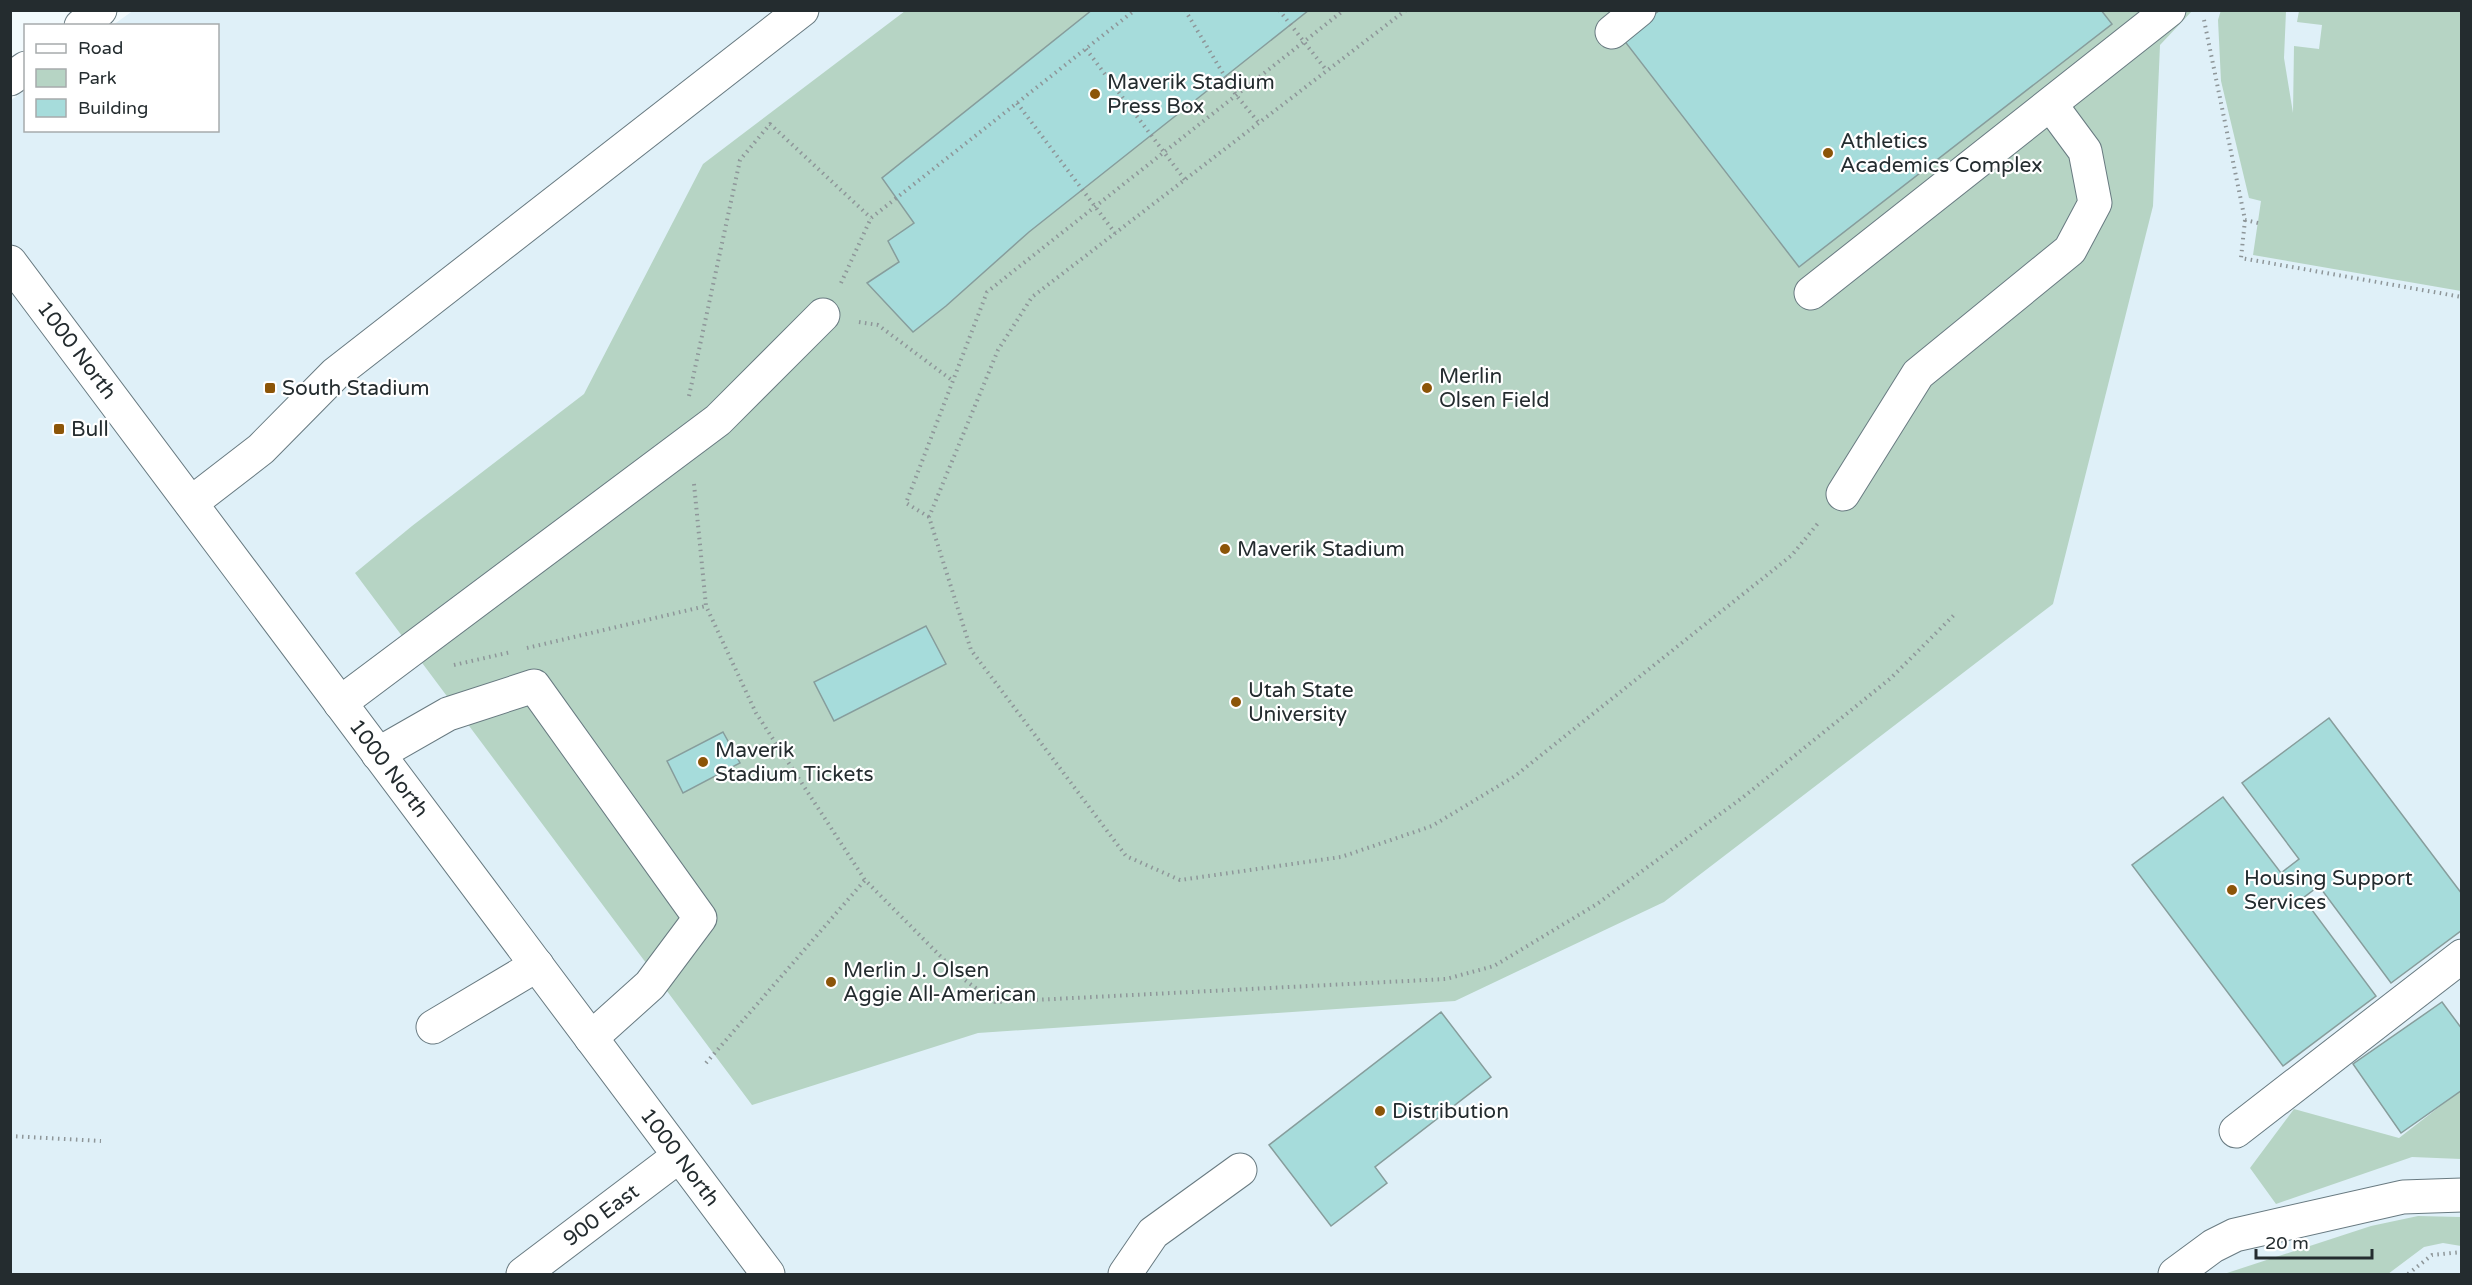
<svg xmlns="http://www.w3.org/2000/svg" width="2472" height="1285" font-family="'Varela Round',sans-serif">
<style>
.built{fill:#dff0f8}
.green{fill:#b6d4c4}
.building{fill:#a6dcdb;stroke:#879d9c;stroke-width:1.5}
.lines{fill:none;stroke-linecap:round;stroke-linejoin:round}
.minor-casing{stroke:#687a81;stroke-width:35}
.major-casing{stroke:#687a81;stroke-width:35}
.path{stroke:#8e9699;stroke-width:4;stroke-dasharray:1.5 4.5;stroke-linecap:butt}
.minor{stroke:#fff;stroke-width:33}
.major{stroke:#fff;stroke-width:33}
.poi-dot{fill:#8c5508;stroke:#fff;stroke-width:2}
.labels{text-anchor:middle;stroke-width:4.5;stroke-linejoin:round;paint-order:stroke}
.poi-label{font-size:21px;fill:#242c2f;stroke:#fff;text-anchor:start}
.street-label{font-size:21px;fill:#242c2f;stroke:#fff}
</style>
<rect width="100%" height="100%" fill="#f2fafd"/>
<!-- built -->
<path class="built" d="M 134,10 L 2461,11 L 2461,1274 L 11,1274 L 10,101 L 25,90 L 26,130 L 218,130 L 218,26 L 113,25 Z"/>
<!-- green -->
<g class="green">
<path d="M 2221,10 L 2286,11 L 2284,58 L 2293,113 L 2294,46 L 2319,49 L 2322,25 L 2297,22 L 2299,11 L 2461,11 L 2461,291 L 2253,255 L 2261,201 L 2249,198 L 2221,81 L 2218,20 Z"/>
<path d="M 905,11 L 2192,11 L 2160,45 L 2153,206 L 2053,604 L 1664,902 L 1455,1001 L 978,1033 L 752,1105 L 355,573 L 412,526 L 584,394 L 703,164 Z"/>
<path d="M 2461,1090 L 2461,1159 L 2412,1157 L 2276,1204 L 2250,1168 L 2294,1109 L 2399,1138 Z"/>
<path d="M 2418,1216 L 2461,1217 L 2461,1246 L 2443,1243 L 2424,1247 L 2388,1274 L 2227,1273 L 2371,1226 Z"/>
</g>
<!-- building -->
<g class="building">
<path d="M 1092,10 L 1309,10 L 1029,232 L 946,306 L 913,332 L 867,283 L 899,262 L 888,241 L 914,223 L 882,178 Z"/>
<path d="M 1660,10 L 2101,10 L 2112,24 L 1799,267 L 1623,39 Z"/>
<path d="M 926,626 L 946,664 L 834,721 L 814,682 Z"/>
<path d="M 2329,718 L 2462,894 L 2462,930 L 2391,983 L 2319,886 L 2303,898 L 2376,996 L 2283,1066 L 2132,865 L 2223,797 L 2281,873 L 2299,859 L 2242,783 Z"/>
<path d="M 723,732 L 740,763 L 683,793 L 667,761 Z"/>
<path d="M 2442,1002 L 2462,1029 L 2462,1090 L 2401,1133 L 2353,1064 Z"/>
<path d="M 1441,1012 L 1491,1077 L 1375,1167 L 1387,1183 L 1331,1226 L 1269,1145 Z"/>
</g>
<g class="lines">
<defs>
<g id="minor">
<path d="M 1612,32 L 1639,10"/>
<path d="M 10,262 L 768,1274"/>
<path d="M 1811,293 L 2169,10"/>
<path d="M 1843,494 L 1918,374 L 2070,250 L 2095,203 L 2085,151 L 2051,105"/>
<path d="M 191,503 L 261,449 L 335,374 L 802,10"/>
<path d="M 340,703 L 718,420 L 823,315"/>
<path d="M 378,754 L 448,714 L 534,686 L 700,918 L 650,985 L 591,1038"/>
<path d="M 433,1027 L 537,965"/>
<path d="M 2236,1131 L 2462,956"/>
<path d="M 523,1274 L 679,1156"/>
<path d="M 1125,1274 L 1153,1233 L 1240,1170"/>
<path d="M 2175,1274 L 2213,1246 L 2235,1235 L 2403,1197 L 2462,1195"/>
</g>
<g id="major">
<path d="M 81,26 L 100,10"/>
<path d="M 10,79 L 26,68"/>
</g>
</defs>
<!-- minor casing -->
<use href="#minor" class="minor-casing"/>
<!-- major casing -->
<use href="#major" class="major-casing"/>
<!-- path -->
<g class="path">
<path d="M 1185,10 L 1236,95 L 1259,123"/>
<path d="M 1279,10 L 1327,71"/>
<path d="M 1406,10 L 1032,297 L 998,350 L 929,517 L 971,650 L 1126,856 L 1180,880 L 1341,857 L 1432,826 L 1515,776 L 1792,555 L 1819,522"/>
<path d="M 2204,20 L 2245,220 L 2258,223"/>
<path d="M 1086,49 L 1185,180"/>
<path d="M 1017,103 L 1115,233"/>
<path d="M 2245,220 L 2241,258 L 2462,297"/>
<path d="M 841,283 L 871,218 L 1135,10"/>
<path d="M 859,322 L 878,325 L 953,381"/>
<path d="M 689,396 L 740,160 L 770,124 L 871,218"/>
<path d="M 694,484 L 706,606 L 756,713 L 865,880 L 962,978 L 995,1002 L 1446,979 L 1494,966 L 1597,904 L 1742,798 L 1891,678 L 1956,613"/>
<path d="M 929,517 L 906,503 L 987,292 L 1344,10"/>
<path d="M 527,648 L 706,606"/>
<path d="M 454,665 L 511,652"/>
<path d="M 706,1063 L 865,880"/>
<path d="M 10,1136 L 101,1141"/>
<path d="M 2408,1274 L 2432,1255 L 2462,1252"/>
</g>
<!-- minor -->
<use href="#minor" class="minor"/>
<!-- major -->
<use href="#major" class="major"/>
</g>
<!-- markers -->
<g class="poi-dot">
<circle cx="1095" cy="94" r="6"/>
<circle cx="1828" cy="153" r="6"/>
<rect x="264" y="382" width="12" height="12" rx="3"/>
<circle cx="1427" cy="388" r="6"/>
<rect x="53" y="423" width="12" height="12" rx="3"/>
<circle cx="1225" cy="549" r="6"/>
<circle cx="1236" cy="702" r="6"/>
<circle cx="703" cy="762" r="6"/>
<circle cx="2232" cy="890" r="6"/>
<circle cx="831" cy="982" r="6"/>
<circle cx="1380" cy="1111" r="6"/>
</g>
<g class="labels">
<!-- poi labels -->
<g class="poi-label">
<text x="1107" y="89">Maverik Stadium<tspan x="1107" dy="24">Press Box</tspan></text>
<text x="1840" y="148">Athletics<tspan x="1840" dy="24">Academics Complex</tspan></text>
<text x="1439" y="383">Merlin<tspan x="1439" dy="24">Olsen Field</tspan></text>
<text x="282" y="395">South Stadium</text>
<text x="71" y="436">Bull</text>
<text x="1237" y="556">Maverik Stadium</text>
<text x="1248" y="697">Utah State<tspan x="1248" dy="24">University</tspan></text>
<text x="715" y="757">Maverik<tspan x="715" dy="24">Stadium Tickets</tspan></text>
<text x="2244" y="885">Housing Support<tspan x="2244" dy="24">Services</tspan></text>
<text x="843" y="977">Merlin J. Olsen<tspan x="843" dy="24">Aggie All-American</tspan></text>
<text x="1392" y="1118">Distribution</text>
</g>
<!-- street labels -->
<g class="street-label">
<text transform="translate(77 350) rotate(53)" y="7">1000 North</text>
<text transform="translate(389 768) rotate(53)" y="7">1000 North</text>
<text transform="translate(680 1157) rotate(53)" y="7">1000 North</text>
<text transform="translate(601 1215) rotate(-37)" y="7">900 East</text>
</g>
</g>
<!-- border -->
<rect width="2472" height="1285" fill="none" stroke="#242c2f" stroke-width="24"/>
<!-- legend -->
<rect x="24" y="24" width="195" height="108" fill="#ffffff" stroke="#a7abac" stroke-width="1.5"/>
<rect x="36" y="44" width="30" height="9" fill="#ffffff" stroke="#a7abac" stroke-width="1.5"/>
<text x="78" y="54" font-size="18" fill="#242c2f">Road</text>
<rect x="36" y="69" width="30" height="18" fill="#b6d4c4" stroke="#a7abac" stroke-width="1.5"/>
<text x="78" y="84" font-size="18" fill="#242c2f">Park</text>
<rect x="36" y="99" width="30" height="18" fill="#a6dcdb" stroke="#a7abac" stroke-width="1.5"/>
<text x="78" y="114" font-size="18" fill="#242c2f">Building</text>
<!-- scale -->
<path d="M2256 1249v9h116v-9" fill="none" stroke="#242c2f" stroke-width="3"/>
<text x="2265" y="1249" font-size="18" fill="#242c2f" stroke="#ffffff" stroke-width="4.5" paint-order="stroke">20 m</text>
</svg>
